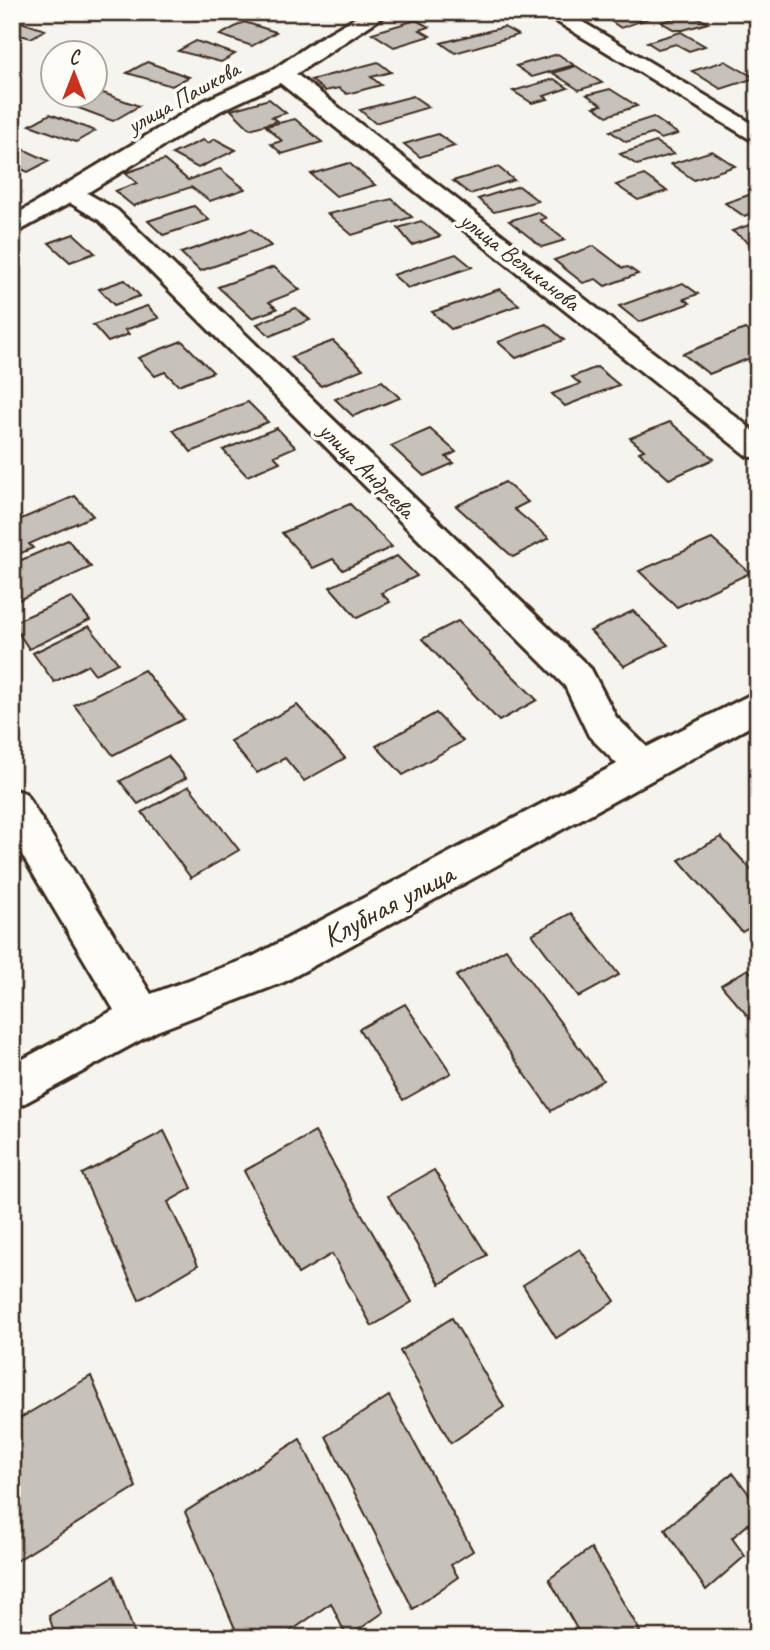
<svg xmlns="http://www.w3.org/2000/svg" width="770" height="1650" font-family="Caveat,sans-serif">
<style>
.building{fill:#c7c1bb;stroke:#3b2a1e;stroke-width:2}
.lines{fill:none;stroke-linecap:round;stroke-linejoin:round}
.street-casing{stroke:#3b2a1e;stroke-width:6}
.street{fill:#fdfcf7;fill-rule:evenodd}
.labels{text-anchor:middle;stroke-width:7;stroke-linejoin:round;paint-order:stroke}
.far-street-label{font-size:24px;fill:#3b2a1e;stroke:#fdfcf7}
.street-label{font-size:30px;fill:#3b2a1e;stroke:#fdfcf7}
</style>
<rect width="100%" height="100%" fill="#f5f4ee"/>
<filter id="ink" filterUnits="userSpaceOnUse"><feTurbulence type="fractalNoise" baseFrequency=".0143" numOctaves="2"/><feDisplacementMap in="SourceGraphic" scale="14" xChannelSelector="R" yChannelSelector="G"/><feConvolveMatrix kernelMatrix="1 2 1 2 8 2 1 2 1" color-interpolation-filters="sRGB"/></filter>
<g filter="url(#ink)">
<!-- building -->
<g class="building">
<path d="M 628,12 L 658,12 L 660,14 L 621,28 L 606,18 Z"/>
<path d="M 690,14 L 708,23 L 683,30 L 675,30 L 661,22 Z"/>
<path d="M 12,19 L 45,30 L 31,38 L 12,33 Z"/>
<path d="M 416,20 L 429,27 L 420,30 L 430,36 L 394,47 L 372,33 Z"/>
<path d="M 244,22 L 276,32 L 252,46 L 220,35 Z"/>
<path d="M 504,27 L 518,35 L 455,53 L 441,43 Z"/>
<path d="M 681,32 L 705,46 L 689,51 L 676,44 L 658,49 L 647,42 Z"/>
<path d="M 196,41 L 235,54 L 221,62 L 178,51 Z"/>
<path d="M 558,54 L 574,65 L 532,77 L 516,66 Z"/>
<path d="M 725,61 L 755,78 L 721,89 L 692,71 Z"/>
<path d="M 147,62 L 189,77 L 172,86 L 127,73 Z"/>
<path d="M 378,62 L 391,72 L 371,77 L 381,85 L 347,94 L 339,88 L 325,91 L 311,80 Z"/>
<path d="M 576,66 L 602,83 L 579,90 L 553,73 Z"/>
<path d="M 554,79 L 568,88 L 544,96 L 548,99 L 532,103 L 513,91 Z"/>
<path d="M 610,89 L 637,106 L 607,116 L 594,107 L 602,105 L 587,95 Z"/>
<path d="M 103,93 L 139,106 L 113,121 L 76,107 Z"/>
<path d="M 413,96 L 429,107 L 375,123 L 360,110 Z"/>
<path d="M 269,99 L 286,113 L 272,117 L 278,121 L 250,129 L 231,110 Z"/>
<path d="M 50,114 L 95,131 L 76,142 L 30,125 Z"/>
<path d="M 653,117 L 678,134 L 661,139 L 652,134 L 626,142 L 610,131 Z"/>
<path d="M 295,119 L 322,142 L 282,154 L 271,144 L 282,141 L 266,126 Z"/>
<path d="M 438,134 L 455,146 L 420,157 L 404,144 Z"/>
<path d="M 215,139 L 236,150 L 198,168 L 172,154 L 203,140 L 208,143 Z"/>
<path d="M 656,142 L 674,154 L 637,165 L 620,154 Z"/>
<path d="M 12,144 L 49,161 L 28,172 L 12,165 Z"/>
<path d="M 712,151 L 735,166 L 694,180 L 671,164 Z"/>
<path d="M 164,160 L 188,180 L 220,169 L 245,189 L 210,201 L 191,187 L 133,206 L 115,191 L 137,183 L 125,173 Z"/>
<path d="M 349,163 L 375,185 L 336,196 L 311,174 Z"/>
<path d="M 498,167 L 514,180 L 470,194 L 453,181 Z"/>
<path d="M 644,175 L 667,191 L 638,200 L 616,185 Z"/>
<path d="M 519,186 L 538,201 L 494,212 L 478,199 Z"/>
<path d="M 758,192 L 758,215 L 754,212 L 744,216 L 725,203 Z"/>
<path d="M 392,199 L 412,217 L 352,235 L 328,214 Z"/>
<path d="M 194,206 L 209,220 L 163,235 L 148,221 Z"/>
<path d="M 537,212 L 546,218 L 540,220 L 565,240 L 542,247 L 509,221 Z"/>
<path d="M 421,221 L 440,236 L 412,245 L 398,228 Z"/>
<path d="M 758,222 L 756,247 L 732,231 Z"/>
<path d="M 251,229 L 271,246 L 200,271 L 181,253 Z"/>
<path d="M 74,234 L 95,253 L 70,262 L 49,243 Z"/>
<path d="M 594,246 L 623,268 L 628,267 L 638,274 L 605,286 L 596,279 L 583,283 L 554,260 Z"/>
<path d="M 456,254 L 472,267 L 408,288 L 393,275 Z"/>
<path d="M 274,267 L 300,290 L 269,302 L 277,309 L 252,318 L 218,287 Z"/>
<path d="M 125,280 L 140,296 L 114,305 L 99,289 Z"/>
<path d="M 683,283 L 698,294 L 684,299 L 690,303 L 639,322 L 619,306 Z"/>
<path d="M 500,289 L 519,305 L 451,329 L 432,312 Z"/>
<path d="M 147,306 L 159,318 L 125,330 L 129,334 L 108,342 L 93,325 Z"/>
<path d="M 296,308 L 310,320 L 270,336 L 257,324 Z"/>
<path d="M 546,324 L 564,340 L 516,358 L 498,342 Z"/>
<path d="M 745,329 L 758,339 L 758,355 L 709,374 L 683,354 Z"/>
<path d="M 182,341 L 213,372 L 178,385 L 165,372 L 155,376 L 138,358 Z"/>
<path d="M 333,341 L 363,369 L 321,386 L 291,357 Z"/>
<path d="M 597,367 L 619,385 L 565,406 L 552,394 L 580,384 L 572,377 Z"/>
<path d="M 382,381 L 400,398 L 353,416 L 335,399 Z"/>
<path d="M 248,402 L 268,422 L 191,452 L 173,430 Z"/>
<path d="M 670,422 L 714,459 L 669,479 L 639,452 L 644,450 L 630,438 Z"/>
<path d="M 277,428 L 295,447 L 274,456 L 280,462 L 247,476 L 223,450 Z"/>
<path d="M 430,429 L 456,452 L 446,457 L 454,463 L 424,476 L 391,446 Z"/>
<path d="M 505,482 L 528,502 L 514,509 L 549,538 L 513,557 L 456,506 Z"/>
<path d="M 75,496 L 93,516 L 29,544 L 33,548 L 12,557 L 12,523 Z"/>
<path d="M 350,504 L 392,547 L 343,570 L 333,559 L 313,568 L 282,533 Z"/>
<path d="M 712,539 L 750,573 L 677,607 L 639,571 Z"/>
<path d="M 68,540 L 91,567 L 12,603 L 12,564 Z"/>
<path d="M 397,556 L 417,576 L 381,593 L 390,602 L 357,618 L 330,587 Z"/>
<path d="M 71,597 L 90,620 L 29,649 L 12,623 Z"/>
<path d="M 633,611 L 668,645 L 624,666 L 590,631 Z"/>
<path d="M 458,621 L 537,700 L 499,721 L 422,639 Z"/>
<path d="M 89,626 L 118,663 L 95,674 L 88,665 L 54,682 L 33,653 Z"/>
<path d="M 144,670 L 184,719 L 113,755 L 74,705 Z"/>
<path d="M 297,705 L 345,758 L 304,781 L 285,758 L 257,773 L 230,741 Z"/>
<path d="M 436,713 L 463,741 L 403,775 L 376,746 Z"/>
<path d="M 168,756 L 186,778 L 138,804 L 120,781 Z"/>
<path d="M 189,786 L 239,850 L 191,878 L 142,812 Z"/>
<path d="M 721,837 L 758,877 L 758,923 L 742,932 L 679,860 Z"/>
<path d="M 571,913 L 619,975 L 579,997 L 532,934 Z"/>
<path d="M 506,949 L 603,1080 L 551,1111 L 456,976 Z"/>
<path d="M 748,969 L 758,981 L 758,1028 L 721,985 Z"/>
<path d="M 405,1004 L 451,1073 L 403,1100 L 359,1029 Z"/>
<path d="M 164,1131 L 192,1188 L 168,1202 L 198,1265 L 139,1300 L 82,1174 Z"/>
<path d="M 315,1132 L 412,1302 L 372,1326 L 332,1254 L 298,1274 L 244,1171 Z"/>
<path d="M 434,1170 L 487,1255 L 440,1284 L 388,1196 Z"/>
<path d="M 580,1249 L 615,1301 L 556,1338 L 523,1285 Z"/>
<path d="M 452,1318 L 504,1407 L 451,1443 L 400,1351 Z"/>
<path d="M 91,1376 L 136,1487 L 16,1561 L 12,1551 L 12,1423 Z"/>
<path d="M 389,1396 L 473,1551 L 451,1565 L 458,1577 L 413,1609 L 326,1436 Z"/>
<path d="M 300,1439 L 384,1612 L 347,1638 L 331,1603 L 281,1638 L 239,1638 L 185,1512 Z"/>
<path d="M 733,1473 L 758,1506 L 758,1516 L 732,1538 L 745,1556 L 706,1590 L 665,1529 Z"/>
<path d="M 591,1548 L 640,1631 L 631,1638 L 582,1638 L 549,1579 Z"/>
<path d="M 114,1576 L 136,1638 L 56,1638 L 49,1616 Z"/>
</g>
<g class="lines">
<defs>
<g id="street">
<path d="M 365,12 L 390,12 L 296,74 L 758,434 L 758,458 L 747,456 L 280,83 L 220,111 L 87,193 L 117,210 L 591,669 L 616,717 L 647,747 L 758,691 L 758,722 L 284,982 L 157,1031 L 12,1110 L 12,1065 L 114,1010 L 12,838 L 12,789 L 25,793 L 151,994 L 254,956 L 617,764 L 589,736 L 565,686 L 99,220 L 70,203 L 12,235 L 12,217 L 204,101 L 274,69 L 318,39 Z"/>
<path d="M 541,12 L 566,12 L 758,127 L 758,144 Z"/>
</g>
</defs>
<!-- street casing -->
<use href="#street" class="street-casing"/>
<!-- street -->
<use href="#street" class="street"/>
</g>
</g>
<g class="labels">
<!-- far-street labels -->
<g class="far-street-label">
<text transform="translate(183 97) rotate(-29)" y="8">улица Пашкова</text>
<text transform="translate(520 261) rotate(38)" y="8">улица Великанова</text>
<text transform="translate(367 470) rotate(45)" y="8">улица Андреева</text>
</g>
<!-- street labels -->
<g class="street-label">
<text transform="translate(388 905) rotate(-28)" y="10">Клубная улица</text>
</g>
</g>
<!-- margin -->
<rect width="770" height="1650" fill="none" stroke="#fdfcf7" stroke-width="42"/>
<rect x="21" y="21" width="728" height="1608" fill="none" stroke="#3b2a1e" stroke-width="2.5" filter="url(#ink)"/>
<!-- north arrow -->
<g transform="translate(74 74)"><circle r="33" fill="#fdfcf7" stroke="#afa8a0" stroke-width="2"/>
<path d="M0-5L12 26L0 18L-12 26Z" fill="#c8321e"/>
<text y="-10" font-size="19" font-weight="bold" text-anchor="middle" fill="#3b2a1e">С</text>
</g>
</svg>
